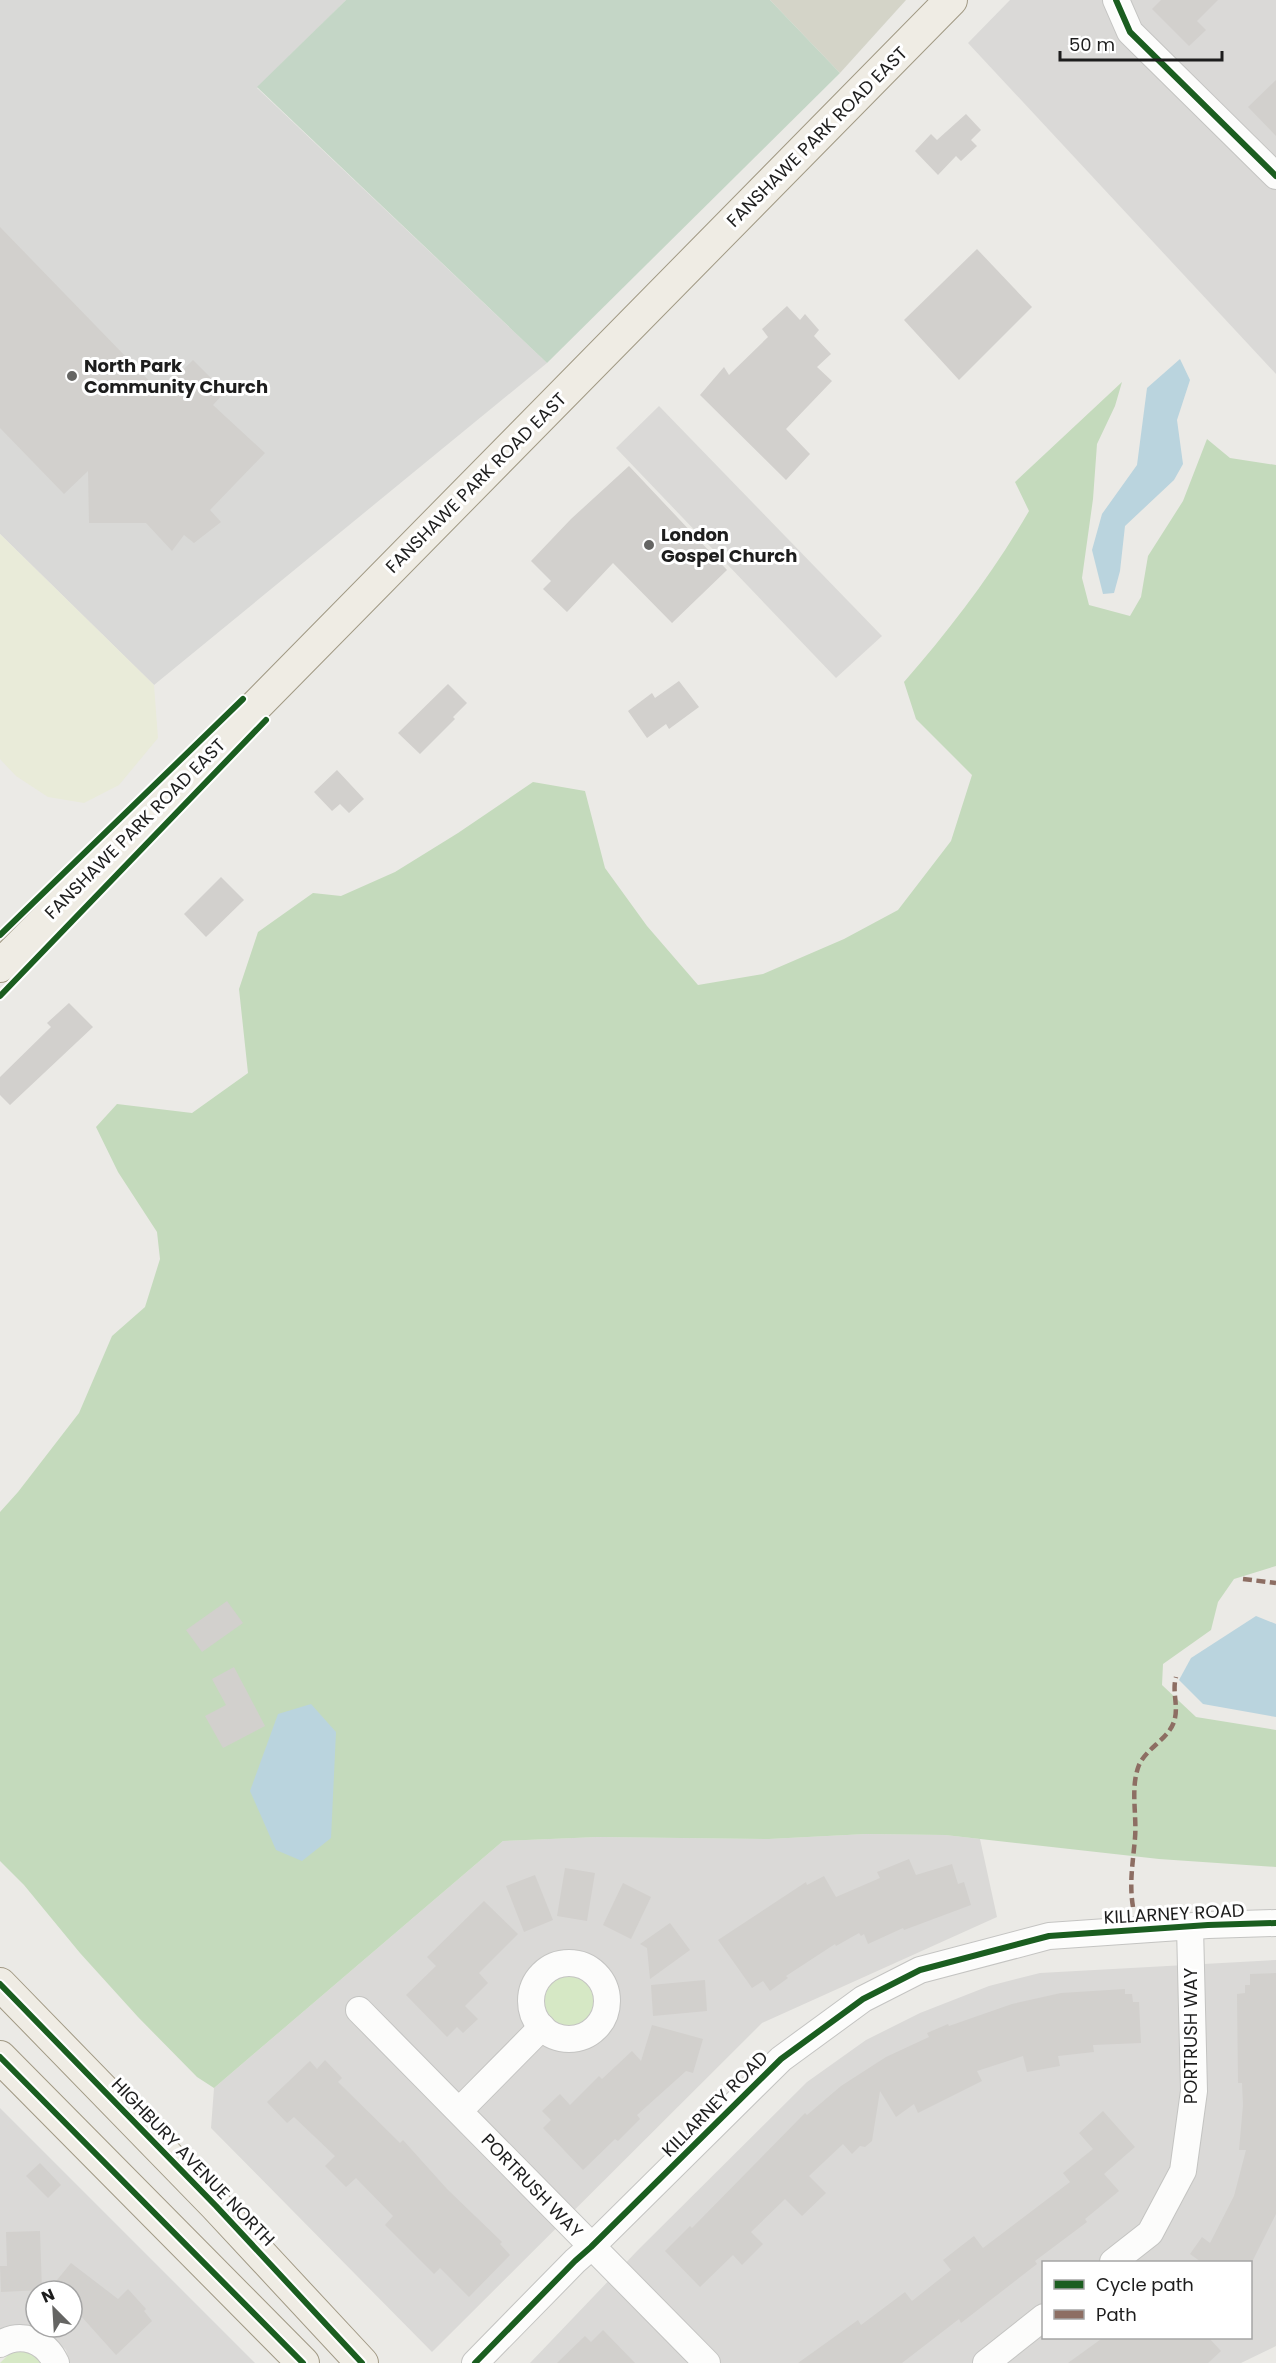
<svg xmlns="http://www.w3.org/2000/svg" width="1276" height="2363" font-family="Poppins,sans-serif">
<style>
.residential{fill:#dad9d7;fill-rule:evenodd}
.religious{fill:#d9d9d7}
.construction{fill:#d4d4c8}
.farmland{fill:#e9ebd9}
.grass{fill:#d6e8c5}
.forest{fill:#c4dabc}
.cemetery{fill:#c4d6c6}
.water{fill:#bad4de}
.building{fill:#d2d0cd}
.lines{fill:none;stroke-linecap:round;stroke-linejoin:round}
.minor-casing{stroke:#c4c4c2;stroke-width:28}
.major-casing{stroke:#a19984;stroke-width:34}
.minor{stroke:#fcfcfb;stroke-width:26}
.major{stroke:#efece4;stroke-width:32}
.quiet{stroke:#8d6e63;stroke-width:4.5;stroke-dasharray:9 4.5;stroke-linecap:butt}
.cycleway-casing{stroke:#fff;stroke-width:10}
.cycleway{stroke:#1b5e20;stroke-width:6}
.poi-dot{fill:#656563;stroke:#fff;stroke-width:2}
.labels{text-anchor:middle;stroke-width:6;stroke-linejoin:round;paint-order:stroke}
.street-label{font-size:18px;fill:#1d1d1d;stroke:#fff}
.poi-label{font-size:18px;font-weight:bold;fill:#1d1d1d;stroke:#fff;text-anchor:start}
</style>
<rect width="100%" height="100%" fill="#ebeae6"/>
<!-- residential -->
<g class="residential">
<path d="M 1010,0 L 1276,0 L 1276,374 L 968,43 Z"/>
<path d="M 659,406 L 882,636 L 836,678 L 616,448 Z"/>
<path d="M 866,1834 L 945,1835 L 980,1839 L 997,1917 L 762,2023 L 432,2352 L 211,2128 L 214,2088 L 503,1841 L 598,1837 L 769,1839 Z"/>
<path d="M 1276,1960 L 1276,2346 L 1241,2363 L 530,2363 L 638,2250 L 807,2082 L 866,2040 L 920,2013 L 989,1986 L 1040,1973 ZM 1044,2262 L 1250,2262 L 1250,2338 L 1044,2338 Z"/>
<path d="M 0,2108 L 255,2363 L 70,2363 L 66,2350 L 42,2328 L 11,2327 L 0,2331 ZM 36,2291 L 72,2291 L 72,2327 L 36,2327 Z"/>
</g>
<!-- religious -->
<path class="religious" d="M 0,0 L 346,0 L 257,88 L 547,363 L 154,685 L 0,534 Z"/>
<!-- construction -->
<path class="construction" d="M 770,0 L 906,0 L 840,73 Z"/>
<!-- farmland -->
<path class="farmland" d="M 0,534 L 154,685 L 158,738 L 119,785 L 84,803 L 48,797 L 16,776 L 0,759 Z"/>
<!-- grass -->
<g class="grass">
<circle cx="569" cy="2001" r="26"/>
<path d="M 18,2350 L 34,2353 L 44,2363 L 0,2363 L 10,2353 Z"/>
</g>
<!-- forest -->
<path class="forest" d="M 1122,382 L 1115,406 L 1097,444 L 1093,499 L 1082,578 L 1089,605 L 1130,616 L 1141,597 L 1148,556 L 1183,501 L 1207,439 L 1230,458 L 1276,465 L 1276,1566 L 1234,1579 L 1218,1602 L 1211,1630 L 1163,1664 L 1162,1685 L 1196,1717 L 1276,1730 L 1276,1867 L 1159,1859 L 945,1835 L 866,1834 L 769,1839 L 598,1837 L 503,1841 L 214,2088 L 197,2077 L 138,2017 L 80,1953 L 24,1885 L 0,1861 L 0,1512 L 18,1492 L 79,1413 L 112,1336 L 145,1307 L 160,1259 L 157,1232 L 118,1172 L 96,1127 L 117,1104 L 192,1113 L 248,1073 L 239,989 L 258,932 L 313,893 L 341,896 L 395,872 L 458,833 L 533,782 L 585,791 L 605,868 L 647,926 L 698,985 L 763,974 L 844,939 L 898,910 L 951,841 L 972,775 L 916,719 L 904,682 C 951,628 993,573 1029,511 L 1015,482 Z"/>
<!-- cemetery -->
<path class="cemetery" d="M 346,0 L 770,0 L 840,73 L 547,363 L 257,87 Z"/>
<!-- water -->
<g class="water">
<path d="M 1180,359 L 1190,380 L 1177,420 L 1183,464 L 1174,480 L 1125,526 L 1120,571 L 1114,593 L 1103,594 L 1092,550 L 1102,514 L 1137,465 L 1147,388 Z"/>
<path d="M 1256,1616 L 1276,1624 L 1276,1717 L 1203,1704 L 1179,1680 L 1191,1658 Z"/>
<path d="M 311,1704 L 336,1732 L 331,1838 L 302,1861 L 276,1850 L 250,1791 L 278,1714 Z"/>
</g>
<!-- building -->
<g class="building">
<path d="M 1161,0 L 1218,0 L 1197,21 L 1206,30 L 1189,46 L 1152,9 Z"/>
<path d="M 1276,80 L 1276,136 L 1248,107 Z"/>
<path d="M 966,114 L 981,130 L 971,140 L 977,146 L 961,161 L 956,156 L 938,175 L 915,151 L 931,134 L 937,140 Z"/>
<path d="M 0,227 L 160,392 L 193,360 L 225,392 L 213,405 L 265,453 L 210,510 L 221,522 L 194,543 L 184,535 L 172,551 L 146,523 L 89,523 L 88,471 L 64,494 L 0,428 Z"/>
<path d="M 977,249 L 1032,307 L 959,380 L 904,320 Z"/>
<path d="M 787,306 L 800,320 L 805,314 L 819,330 L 814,336 L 831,354 L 817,367 L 832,381 L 786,429 L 810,454 L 786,480 L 700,395 L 724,367 L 729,375 L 768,337 L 762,329 Z"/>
<path d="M 629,466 L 727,570 L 672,623 L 613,563 L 567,612 L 543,589 L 551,581 L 531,561 L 571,519 Z"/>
<path d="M 679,681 L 699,707 L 669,729 L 666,724 L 647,738 L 628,711 L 652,693 L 655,698 Z"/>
<path d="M 448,684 L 467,703 L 453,717 L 455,719 L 420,754 L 398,733 Z"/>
<path d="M 337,770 L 364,799 L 349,813 L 340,804 L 332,811 L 314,792 Z"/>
<path d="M 221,877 L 244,900 L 206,937 L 184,914 Z"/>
<path d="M 69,1003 L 93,1027 L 10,1105 L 0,1095 L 0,1077 L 51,1027 L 47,1023 Z"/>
<path d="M 227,1601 L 243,1623 L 202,1652 L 186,1630 Z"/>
<path d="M 234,1667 L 265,1726 L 223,1748 L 205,1716 L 226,1705 L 212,1679 Z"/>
<path d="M 909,1859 L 916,1875 L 952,1864 L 958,1884 L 964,1882 L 971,1905 L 904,1930 L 903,1928 L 868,1944 L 864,1934 L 861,1936 L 859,1933 L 836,1946 L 835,1944 L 786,1976 L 788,1978 L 770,1991 L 763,1981 L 752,1988 L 718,1940 L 806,1882 L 807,1885 L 824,1876 L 836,1897 L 880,1878 L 877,1872 Z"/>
<path d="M 565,1868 L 595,1873 L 587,1921 L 557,1916 Z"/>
<path d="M 535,1875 L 553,1920 L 524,1932 L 506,1886 Z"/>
<path d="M 623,1883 L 651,1897 L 631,1939 L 603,1925 Z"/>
<path d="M 484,1901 L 518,1934 L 479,1973 L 488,1983 L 465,2006 L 478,2019 L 463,2033 L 457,2027 L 447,2037 L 406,1995 L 436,1966 L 427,1957 Z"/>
<path d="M 670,1923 L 690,1950 L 650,1979 L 647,1948 L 640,1944 Z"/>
<path d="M 1276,1973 L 1276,2214 L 1252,2262 L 1201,2262 L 1190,2254 L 1202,2237 L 1210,2243 L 1234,2196 L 1246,2150 L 1239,2150 L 1243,2105 L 1242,2083 L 1238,2083 L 1237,1994 L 1245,1993 L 1245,1985 L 1250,1985 L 1250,1974 Z"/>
<path d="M 705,1980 L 707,2011 L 653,2016 L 651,1985 Z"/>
<path d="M 1125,1989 L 1125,1994 L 1132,1994 L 1133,2002 L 1139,2002 L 1141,2043 L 1093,2045 L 1094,2052 L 1058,2056 L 1060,2066 L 1027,2072 L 1023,2056 L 977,2071 L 982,2081 L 918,2113 L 914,2104 L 896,2117 L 880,2091 L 872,2141 L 865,2147 L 860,2146 L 852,2154 L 843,2144 L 809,2176 L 826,2193 L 802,2216 L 785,2199 L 751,2232 L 763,2244 L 742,2265 L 733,2255 L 700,2287 L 665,2251 L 690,2226 L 692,2228 L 805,2113 L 807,2115 L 841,2086 L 886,2057 L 929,2037 L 927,2033 L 948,2024 L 949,2026 L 1012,2004 L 1061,1993 Z"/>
<path d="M 652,2025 L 703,2039 L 693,2073 L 686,2071 L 637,2115 L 640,2119 L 618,2141 L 615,2139 L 583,2170 L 543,2128 L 551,2120 L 542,2111 L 560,2094 L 570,2105 L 599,2076 L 602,2079 L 632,2051 L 641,2061 Z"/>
<path d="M 325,2060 L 342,2078 L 338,2082 L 400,2143 L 403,2140 L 447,2189 L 502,2242 L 500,2244 L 510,2255 L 469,2297 L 440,2268 L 434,2274 L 385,2225 L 393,2216 L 356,2178 L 346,2187 L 325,2166 L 335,2156 L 294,2117 L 287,2123 L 267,2102 L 310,2061 L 317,2069 Z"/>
<path d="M 1103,2111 L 1135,2147 L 1104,2174 L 1119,2191 L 1085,2219 L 1087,2222 L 1035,2261 L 1037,2264 L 961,2323 L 959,2319 L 902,2363 L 798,2363 L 858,2320 L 861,2325 L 905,2292 L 912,2301 L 951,2270 L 943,2260 L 974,2236 L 983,2248 L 1070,2182 L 1063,2173 L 1093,2149 L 1079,2133 Z"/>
<path d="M 40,2163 L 61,2185 L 48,2198 L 26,2176 Z"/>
<path d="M 40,2231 L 42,2290 L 1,2292 L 0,2266 L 7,2266 L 6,2232 Z"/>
<path d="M 71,2263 L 118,2299 L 128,2289 L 146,2309 L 144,2311 L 152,2321 L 116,2355 L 72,2306 L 72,2291 L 48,2291 Z"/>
<path d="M 603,2330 L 635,2363 L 557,2363 L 585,2336 L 591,2342 Z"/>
<path d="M 1104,2337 L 1208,2337 L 1221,2351 L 1208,2363 L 1068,2363 Z"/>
</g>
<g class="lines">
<defs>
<g id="minor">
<path d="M 1116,0 L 1130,32 L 1276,176"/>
<circle cx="569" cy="2001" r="38"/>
<path d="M 359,2010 L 707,2363"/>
<path d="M 460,2110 L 542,2027"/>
<path d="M 1113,2262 L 1150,2233 L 1183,2171 L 1194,2091 L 1190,1927"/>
<path d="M 0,2344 C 22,2331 46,2341 56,2363"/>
<path d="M 475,2363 L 575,2261 L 591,2247 L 781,2059 L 863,1999 L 920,1970 L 1049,1936 L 1208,1925 L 1276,1923"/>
<path d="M 986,2363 L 1044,2317"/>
</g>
<g id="major">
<path d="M 0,966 L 951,0"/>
<path d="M 0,1984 L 216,2206 L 362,2363"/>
<path d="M 0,2057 L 303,2363"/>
</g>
</defs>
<!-- minor casing -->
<use href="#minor" class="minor-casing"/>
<!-- major casing -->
<use href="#major" class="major-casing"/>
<!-- minor -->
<use href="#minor" class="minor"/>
<!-- major -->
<use href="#major" class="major"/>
<!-- quiet -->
<g class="quiet">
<path d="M 1243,1579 L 1276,1583"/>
<path d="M 1133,1907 C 1129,1883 1133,1862 1135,1838 C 1137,1814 1130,1788 1139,1765 C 1147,1747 1171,1738 1175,1718 C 1178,1704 1172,1691 1176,1677"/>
</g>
<defs>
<g id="cycleway">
<path d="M 1116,0 L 1130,32 L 1276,176"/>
<path d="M 0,935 L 243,699"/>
<path d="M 0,996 L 266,720"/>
<path d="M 0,1984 L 216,2206 L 362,2363"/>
<path d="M 0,2057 L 303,2363"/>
<path d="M 475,2363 L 575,2261 L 591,2247 L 781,2059 L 863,1999 L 920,1970 L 1049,1936 L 1208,1925 L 1276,1923"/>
</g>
</defs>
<!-- cycleway casing -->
<use href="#cycleway" class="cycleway-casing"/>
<!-- cycleway -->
<use href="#cycleway" class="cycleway"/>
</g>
<!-- markers -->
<g class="poi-dot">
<circle cx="72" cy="376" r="6"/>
<circle cx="649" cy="545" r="6"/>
</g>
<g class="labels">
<!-- street labels -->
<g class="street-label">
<text transform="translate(817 137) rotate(-45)" y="6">FANSHAWE PARK ROAD EAST</text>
<text transform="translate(476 483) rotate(-45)" y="6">FANSHAWE PARK ROAD EAST</text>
<text transform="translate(135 829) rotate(-45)" y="6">FANSHAWE PARK ROAD EAST</text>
<text transform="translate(1174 1914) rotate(-3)" y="6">KILLARNEY ROAD</text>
<text transform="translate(1191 2036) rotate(-90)" y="6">PORTRUSH WAY</text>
<text transform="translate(715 2104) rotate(-45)" y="6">KILLARNEY ROAD</text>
<text transform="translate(193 2162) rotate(46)" y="6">HIGHBURY AVENUE NORTH</text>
<text transform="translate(532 2186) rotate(46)" y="6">PORTRUSH WAY</text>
</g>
<!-- poi labels -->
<g class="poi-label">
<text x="84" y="372">North Park<tspan x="84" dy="21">Community Church</tspan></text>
<text x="661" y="541">London<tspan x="661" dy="21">Gospel Church</tspan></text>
</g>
</g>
<!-- legend -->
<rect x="1042" y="2261" width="210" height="78" fill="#ffffff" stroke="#a5a5a5" stroke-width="1.5"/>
<rect x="1054" y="2280" width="30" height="9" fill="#1b5e20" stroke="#a5a5a5" stroke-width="1.5"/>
<text x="1096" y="2291" font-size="18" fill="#1d1d1d">Cycle path</text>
<rect x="1054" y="2310" width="30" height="9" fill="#8d6e63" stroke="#a5a5a5" stroke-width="1.5"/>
<text x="1096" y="2321" font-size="18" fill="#1d1d1d">Path</text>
<!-- north arrow -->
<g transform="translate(54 2309) rotate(336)"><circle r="28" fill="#ffffff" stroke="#a5a5a5" stroke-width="1.5"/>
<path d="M0-4.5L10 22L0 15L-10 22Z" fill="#656563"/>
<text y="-9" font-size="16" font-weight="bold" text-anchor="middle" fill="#1d1d1d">N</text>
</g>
<!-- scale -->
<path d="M1060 51v9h162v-9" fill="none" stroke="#1d1d1d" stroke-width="3"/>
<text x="1069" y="51" font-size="18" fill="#1d1d1d" stroke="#ffffff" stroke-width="4.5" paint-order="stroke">50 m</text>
</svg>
